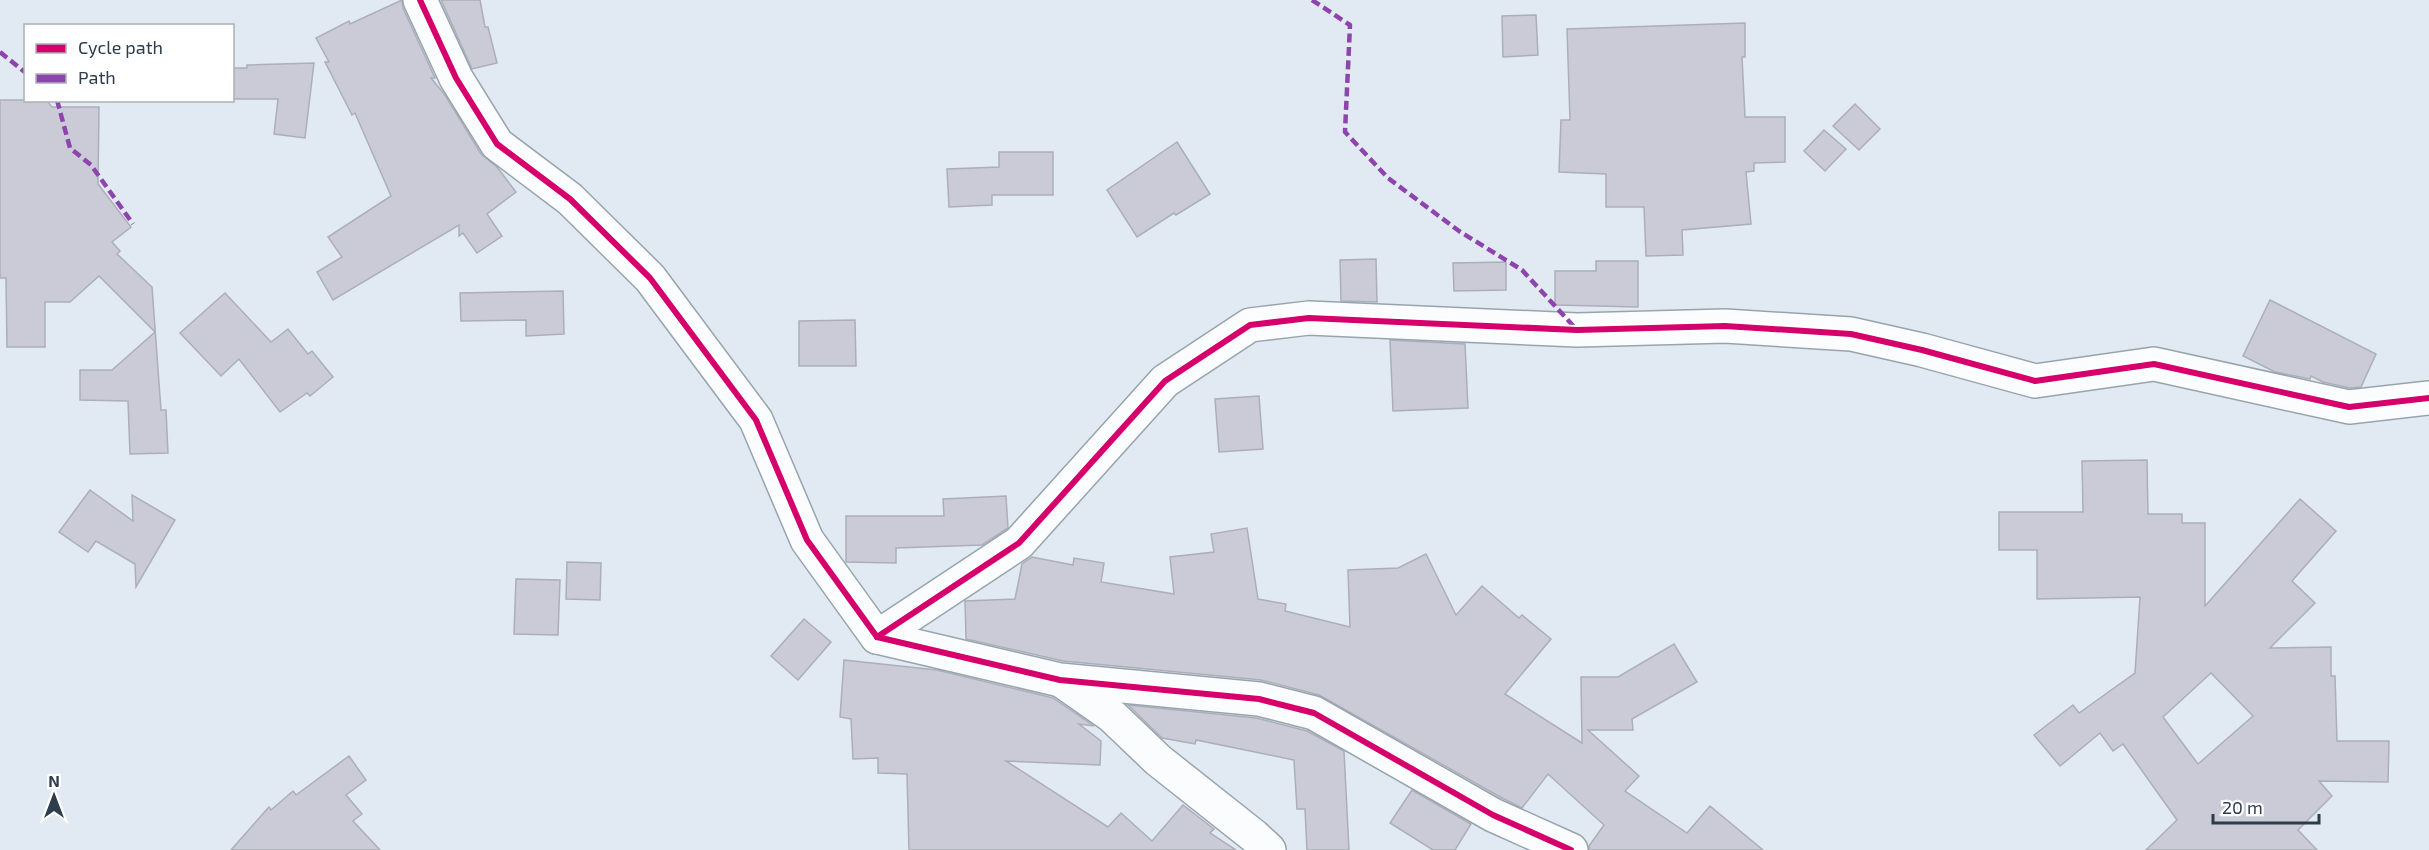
<svg xmlns="http://www.w3.org/2000/svg" width="2429" height="850" font-family="'Exo 2',sans-serif">
<style>
.building{fill:#cacbd6;stroke:#acaeb8;stroke-width:1.5;fill-rule:evenodd}
.lines{fill:none;stroke-linecap:round;stroke-linejoin:round}
.minor-casing{stroke:#98a4ad;stroke-width:36}
.minor{stroke:#fafcfd;stroke-width:33}
.quiet{stroke:#8e44ad;stroke-width:4.5;stroke-dasharray:9 4.5;stroke-linecap:butt}
.cycleway-casing{stroke:#fff;stroke-width:10}
.cycleway{stroke:#d6006c;stroke-width:6}
</style>
<rect width="100%" height="100%" fill="#e1eaf2"/>
<!-- building -->
<g class="building">
<path d="M 402,0 L 403,8 L 435,78 L 431,78 L 445,95 L 481,154 L 497,167 L 516,192 L 487,214 L 502,236 L 477,253 L 463,233 L 459,236 L 459,225 L 333,300 L 317,272 L 342,257 L 328,237 L 391,196 L 355,113 L 352,115 L 325,62 L 329,62 L 316,38 L 349,21 L 350,24 Z"/>
<path d="M 441,0 L 480,0 L 485,27 L 488,27 L 497,63 L 472,69 Z"/>
<path d="M 1536,15 L 1538,55 L 1503,57 L 1502,16 Z"/>
<path d="M 1745,23 L 1745,57 L 1742,57 L 1745,117 L 1785,117 L 1785,162 L 1754,163 L 1754,171 L 1746,172 L 1751,224 L 1682,230 L 1683,255 L 1646,256 L 1644,207 L 1606,207 L 1606,174 L 1559,172 L 1561,120 L 1570,120 L 1567,29 Z"/>
<path d="M 314,63 L 305,138 L 274,134 L 278,99 L 232,99 L 232,68 L 247,68 L 247,65 Z"/>
<path d="M 0,100 L 46,100 L 52,107 L 99,107 L 98,184 L 131,227 L 112,242 L 120,251 L 117,254 L 152,287 L 161,410 L 166,410 L 168,453 L 130,454 L 128,401 L 80,400 L 80,370 L 112,370 L 155,332 L 99,276 L 70,302 L 45,302 L 45,347 L 7,347 L 6,278 L 0,278 Z"/>
<path d="M 1855,104 L 1880,129 L 1859,150 L 1833,126 Z"/>
<path d="M 1824,130 L 1846,149 L 1825,171 L 1804,151 Z"/>
<path d="M 1177,142 L 1210,194 L 1176,215 L 1174,213 L 1137,237 L 1107,190 Z"/>
<path d="M 999,152 L 1053,152 L 1053,195 L 992,195 L 992,205 L 949,207 L 947,169 L 999,167 Z"/>
<path d="M 1376,259 L 1377,302 L 1341,301 L 1340,260 Z"/>
<path d="M 1596,261 L 1638,261 L 1638,307 L 1555,305 L 1555,271 L 1596,271 Z"/>
<path d="M 1506,262 L 1506,290 L 1454,291 L 1453,263 Z"/>
<path d="M 563,291 L 564,334 L 526,336 L 526,320 L 461,321 L 460,293 Z"/>
<path d="M 225,293 L 271,342 L 288,329 L 308,354 L 312,351 L 333,377 L 310,396 L 307,393 L 280,412 L 239,359 L 221,376 L 180,333 Z"/>
<path d="M 2270,300 L 2376,354 L 2361,387 L 2350,388 L 2323,382 L 2311,376 L 2310,379 L 2275,372 L 2243,356 Z"/>
<path d="M 855,320 L 856,366 L 799,366 L 799,321 Z"/>
<path d="M 1390,340 L 1465,344 L 1468,408 L 1393,411 Z"/>
<path d="M 1259,396 L 1263,449 L 1219,452 L 1215,399 Z"/>
<path d="M 2147,460 L 2148,514 L 2182,514 L 2182,523 L 2205,523 L 2205,606 L 2300,499 L 2336,531 L 2292,581 L 2315,603 L 2270,648 L 2331,647 L 2331,676 L 2335,676 L 2337,741 L 2389,741 L 2388,782 L 2319,781 L 2332,796 L 2298,830 L 2317,850 L 2146,850 L 2177,820 L 2123,744 L 2113,751 L 2100,733 L 2060,766 L 2034,735 L 2073,705 L 2079,713 L 2135,673 L 2140,597 L 2037,599 L 2037,550 L 1999,550 L 1999,512 L 2083,512 L 2082,461 ZM 2211,673 L 2253,716 L 2198,764 L 2163,717 Z"/>
<path d="M 90,490 L 133,521 L 132,495 L 175,520 L 136,587 L 135,564 L 96,541 L 88,552 L 59,532 Z"/>
<path d="M 1006,496 L 1008,528 L 982,545 L 896,548 L 896,563 L 846,562 L 846,516 L 944,516 L 943,499 Z"/>
<path d="M 1247,528 L 1258,599 L 1286,604 L 1285,611 L 1350,627 L 1348,570 L 1398,568 L 1426,554 L 1456,615 L 1482,586 L 1519,618 L 1522,615 L 1551,639 L 1505,694 L 1582,743 L 1581,677 L 1618,677 L 1674,644 L 1697,682 L 1632,719 L 1633,730 L 1588,730 L 1639,776 L 1625,791 L 1687,833 L 1710,806 L 1763,850 L 1589,850 L 1589,846 L 1604,825 L 1548,774 L 1522,808 L 1502,798 L 1319,695 L 1261,680 L 1063,661 L 966,639 L 965,601 L 1015,599 L 1022,564 L 1032,557 L 1073,565 L 1074,558 L 1104,563 L 1101,582 L 1174,594 L 1170,557 L 1214,552 L 1211,534 Z"/>
<path d="M 567,562 L 601,563 L 600,600 L 566,599 Z"/>
<path d="M 516,579 L 560,580 L 558,635 L 514,634 Z"/>
<path d="M 804,619 L 831,642 L 798,680 L 771,656 Z"/>
<path d="M 844,660 L 937,670 L 1053,698 L 1094,726 L 1079,724 L 1101,741 L 1100,765 L 1006,761 L 1108,827 L 1121,813 L 1152,841 L 1183,805 L 1214,829 L 1210,833 L 1236,850 L 909,850 L 907,774 L 878,773 L 878,758 L 853,759 L 851,719 L 840,717 Z"/>
<path d="M 1128,705 L 1256,718 L 1307,731 L 1344,751 L 1349,850 L 1307,850 L 1305,809 L 1297,809 L 1294,760 L 1196,740 L 1195,744 L 1162,738 Z"/>
<path d="M 349,756 L 366,780 L 346,795 L 362,814 L 353,821 L 380,850 L 231,850 L 269,807 L 271,810 L 293,791 L 296,795 Z"/>
<path d="M 1412,790 L 1471,824 L 1455,850 L 1433,850 L 1390,823 Z"/>
</g>
<g class="lines">
<defs>
<g id="minor">
<path d="M 420,0 L 456,78 L 497,144 L 570,199 L 650,278 L 756,420 L 807,540 L 877,637 L 1060,680 L 1259,699 L 1314,713 L 1493,815 L 1571,850"/>
<path d="M 877,637 L 1019,543 L 1165,381 L 1250,325 L 1309,318 L 1577,330 L 1725,326 L 1851,334 L 1922,350 L 2035,381 L 2154,364 L 2349,407 L 2429,398"/>
<path d="M 1062,681 L 1112,716 L 1158,760 L 1254,836 L 1269,850"/>
</g>
</defs>
<!-- minor casing -->
<use href="#minor" class="minor-casing"/>
<!-- minor -->
<use href="#minor" class="minor"/>
<!-- quiet -->
<g class="quiet">
<path d="M 1312,0 L 1350,25 L 1345,132 L 1388,178 L 1459,231 L 1522,270 L 1577,330"/>
<path d="M 0,52 L 26,73"/>
<path d="M 57,100 L 70,148 L 91,165 L 133,224"/>
</g>
<defs>
<g id="cycleway">
<path d="M 420,0 L 456,78 L 497,144 L 570,199 L 650,278 L 756,420 L 807,540 L 877,637 L 1060,680 L 1259,699 L 1314,713 L 1493,815 L 1571,850"/>
<path d="M 877,637 L 1019,543 L 1165,381 L 1250,325 L 1309,318 L 1577,330 L 1725,326 L 1851,334 L 1922,350 L 2035,381 L 2154,364 L 2349,407 L 2429,398"/>
</g>
</defs>
<!-- cycleway casing -->
<use href="#cycleway" class="cycleway-casing"/>
<!-- cycleway -->
<use href="#cycleway" class="cycleway"/>
</g>
<!-- legend -->
<rect x="24" y="24" width="210" height="78" fill="#ffffff" stroke="#abb1b7" stroke-width="1.5"/>
<rect x="36" y="44" width="30" height="9" fill="#d6006c" stroke="#abb1b7" stroke-width="1.5"/>
<text x="78" y="54" font-size="18" fill="#2d3d4b">Cycle path</text>
<rect x="36" y="74" width="30" height="9" fill="#8e44ad" stroke="#abb1b7" stroke-width="1.5"/>
<text x="78" y="84" font-size="18" fill="#2d3d4b">Path</text>
<!-- north arrow -->
<g transform="translate(54 796)" stroke="#ffffff" stroke-width="4.5" paint-order="stroke">
<path d="M0-4.5L10 22L0 15L-10 22Z" fill="#2d3d4b"/>
<text y="-9" font-size="16" font-weight="bold" text-anchor="middle" fill="#2d3d4b">N</text>
</g>
<!-- scale -->
<path d="M2213 814v9h106v-9" fill="none" stroke="#2d3d4b" stroke-width="3"/>
<text x="2222" y="814" font-size="18" fill="#2d3d4b" stroke="#ffffff" stroke-width="4.5" paint-order="stroke">20 m</text>
</svg>
